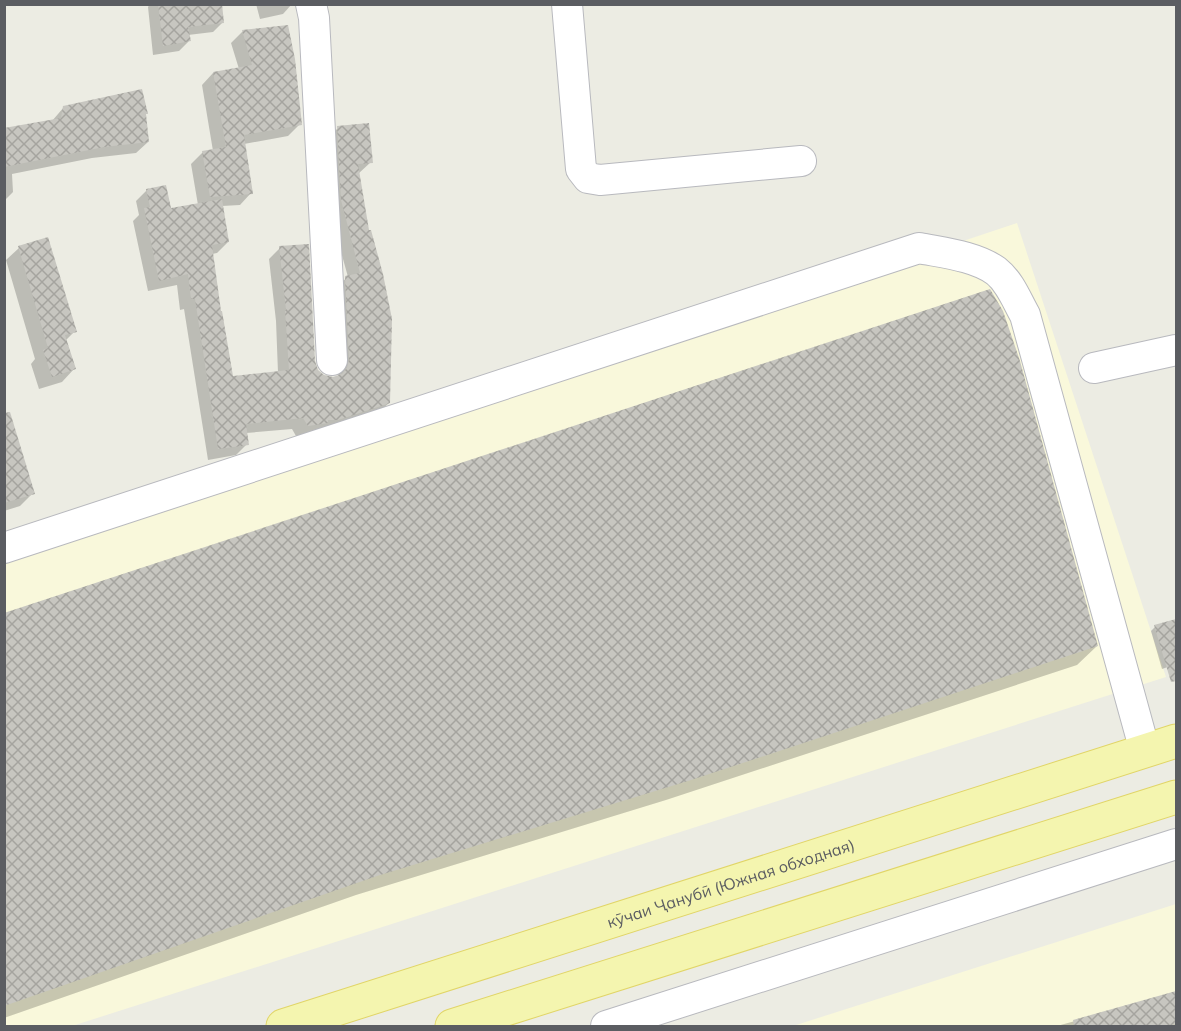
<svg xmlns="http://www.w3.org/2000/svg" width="1181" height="1031" font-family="Mulish,sans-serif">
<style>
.commercial{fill:#f9f8db}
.shadow{fill:#0003}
.building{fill:url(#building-cross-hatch)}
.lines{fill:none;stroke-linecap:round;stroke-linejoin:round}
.minor-casing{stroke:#b8b9be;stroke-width:32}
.major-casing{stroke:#e1d567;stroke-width:35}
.minor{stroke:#fff;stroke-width:30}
.major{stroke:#f4f5af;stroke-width:33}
.labels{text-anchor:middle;stroke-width:4.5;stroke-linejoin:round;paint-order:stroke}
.street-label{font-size:16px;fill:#5b5d62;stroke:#fff}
</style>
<defs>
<pattern id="building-cross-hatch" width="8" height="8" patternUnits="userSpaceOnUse" patternTransform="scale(1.5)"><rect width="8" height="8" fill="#c7c6c0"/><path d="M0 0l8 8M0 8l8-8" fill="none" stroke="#a5a49f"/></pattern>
</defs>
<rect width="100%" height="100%" fill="#ecece3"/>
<!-- commercial -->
<g class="commercial">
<path d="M 1017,223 L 1166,677 L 72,1026 L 5,1026 L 5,542 L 694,331 Z"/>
<path d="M 1176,904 L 1176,1026 L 793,1026 Z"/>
</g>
<!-- shadow -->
<g class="shadow">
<path d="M 150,4 L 221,4 L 223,22 L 213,32 L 188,35 L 189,41 L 179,51 L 153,55 L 148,7 Z"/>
<path d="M 256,4 L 292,4 L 283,14 L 260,19 Z"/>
<path d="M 243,31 L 300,124 L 288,136 L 244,144 L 251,193 L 240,205 L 222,206 L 228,242 L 217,253 L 212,254 L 219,313 L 232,378 L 278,373 L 276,321 L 269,259 L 280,248 L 317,371 L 324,377 L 338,377 L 334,288 L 348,277 L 330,212 L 327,139 L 338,128 L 371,162 L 358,174 L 389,403 L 377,414 L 316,434 L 296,436 L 292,429 L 246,433 L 247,444 L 236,455 L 208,460 L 184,309 L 180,310 L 177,285 L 148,291 L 133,221 L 139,215 L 136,201 L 147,190 L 170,209 L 198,205 L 191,164 L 203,152 L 213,151 L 202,85 L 213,73 L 239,69 L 231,43 Z"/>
<path d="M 64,107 L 148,142 L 136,153 L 92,158 L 12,174 L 13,192 L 4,201 L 4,129 L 52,121 Z"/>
<path d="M 19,248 L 75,331 L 65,341 L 74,369 L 62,382 L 39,389 L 31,364 L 35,359 L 6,260 Z"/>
<path d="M 4,423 L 33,493 L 20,506 L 4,511 Z"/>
<path d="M 4,615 L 1097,646 L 1077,665 L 666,800 L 356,895 L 4,1018 Z"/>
<path d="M 1176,620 L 1176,664 L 1162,669 L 1151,631 L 1155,627 Z"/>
<path d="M 1176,993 L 1176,1026 L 1057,1026 Z"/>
</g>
<!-- building -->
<g class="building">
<path d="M 158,4 L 222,4 L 224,23 L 188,27 L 191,41 L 163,46 Z"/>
<path d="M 288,25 L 295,59 L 302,125 L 244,135 L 253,194 L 210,197 L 202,151 L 226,147 L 213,72 L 252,65 L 242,30 Z"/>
<path d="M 142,89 L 148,114 L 146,114 L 149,142 L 104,147 L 4,167 L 4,128 L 61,118 L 63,106 Z"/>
<path d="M 369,123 L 373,163 L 358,164 L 369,230 L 371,230 L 383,274 L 392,319 L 390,403 L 338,420 L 328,420 L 328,423 L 308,426 L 303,418 L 246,424 L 249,445 L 218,449 L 195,299 L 191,299 L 188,274 L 159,281 L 144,208 L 150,207 L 146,189 L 166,185 L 171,208 L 222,199 L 229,242 L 212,245 L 221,311 L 222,311 L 233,376 L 289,370 L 285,310 L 286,310 L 279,246 L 309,244 L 315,361 L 318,370 L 324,375 L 333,377 L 342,374 L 347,368 L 349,360 L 345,276 L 360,273 L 341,200 L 337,126 Z"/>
<path d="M 48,237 L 77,332 L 65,335 L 76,369 L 52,377 L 43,350 L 48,348 L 18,246 Z"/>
<path d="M 990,289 L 1003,311 L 1020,361 L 1098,646 L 688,781 L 377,876 L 4,1006 L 4,613 Z"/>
<path d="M 10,412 L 35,494 L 4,503 L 4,413 Z"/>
<path d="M 1176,619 L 1176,681 L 1171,682 L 1154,625 Z"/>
<path d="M 1176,991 L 1176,1024 L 1168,1026 L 1074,1026 L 1073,1020 Z"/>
</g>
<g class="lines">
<defs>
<g id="minor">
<path d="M 311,4 L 314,18 L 332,360"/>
<path d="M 567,4 L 581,169 L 588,178 L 600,180 L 801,161"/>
<path d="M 1094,368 L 1176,350"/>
<path d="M 4,548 L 919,248 C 944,253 975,256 996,271 C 1010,282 1017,301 1025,315 L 1145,751"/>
<path d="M 606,1026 L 1176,844"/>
</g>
<g id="major">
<path id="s1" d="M 283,1026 L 1176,741"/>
<path d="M 452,1026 L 1176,797"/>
</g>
</defs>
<!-- minor casing -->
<use href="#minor" class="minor-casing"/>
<!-- major casing -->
<use href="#major" class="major-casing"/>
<!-- minor -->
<use href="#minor" class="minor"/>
<!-- major -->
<use href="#major" class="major"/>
</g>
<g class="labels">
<!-- street labels -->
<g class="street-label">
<text dy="6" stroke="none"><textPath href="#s1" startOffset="470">кӯчаи Ҷанубӣ (Южная обходная)</textPath></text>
</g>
</g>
<!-- border -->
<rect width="1181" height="1031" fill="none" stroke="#5b5d62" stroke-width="12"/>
</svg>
